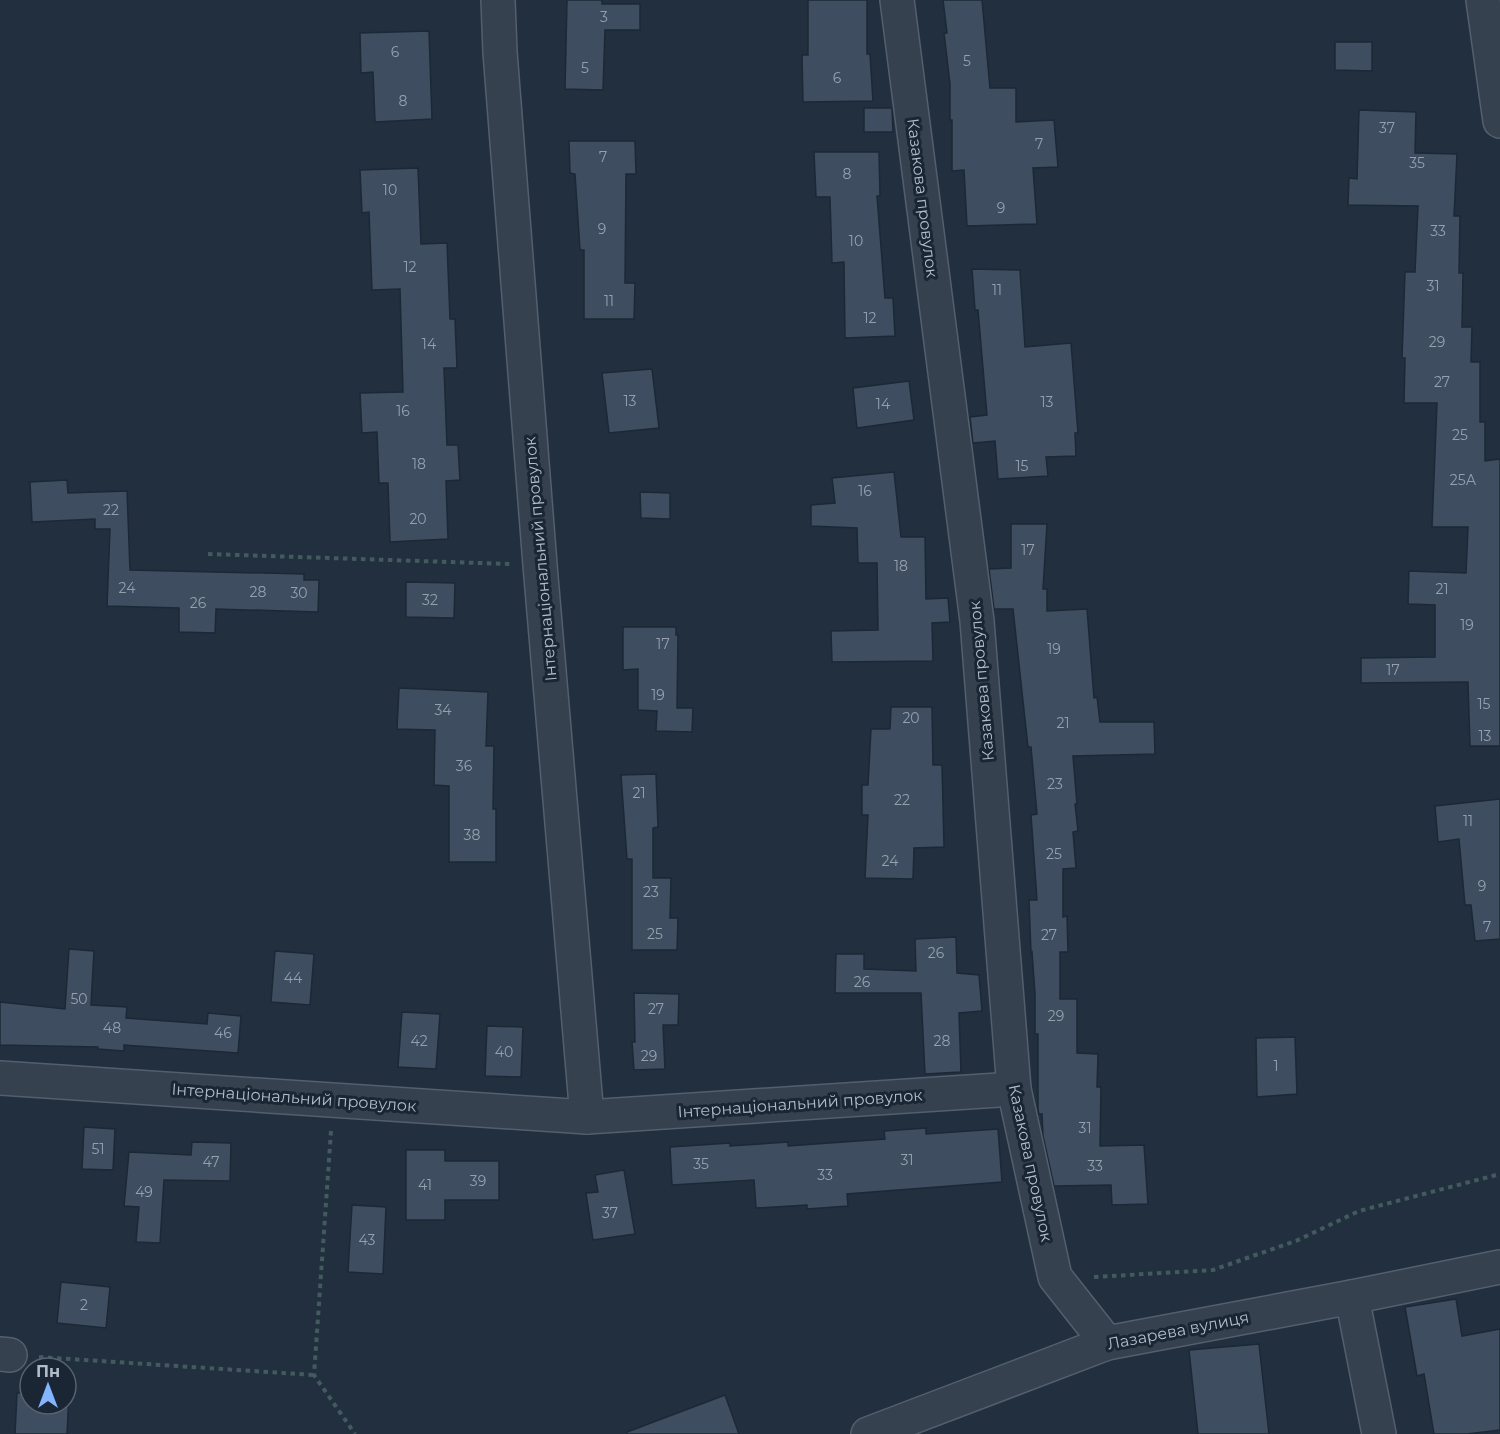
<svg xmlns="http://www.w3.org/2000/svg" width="1500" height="1434" font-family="Montserrat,sans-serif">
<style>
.building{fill:#3e4d5f;stroke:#1d2836;stroke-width:1.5}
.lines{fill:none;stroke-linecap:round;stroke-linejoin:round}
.minor-casing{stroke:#545f6d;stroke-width:36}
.path{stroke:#425b5d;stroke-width:4;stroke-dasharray:4.5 4.5;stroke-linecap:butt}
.minor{stroke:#36414f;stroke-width:33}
.labels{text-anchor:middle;stroke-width:6;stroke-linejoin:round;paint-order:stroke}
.number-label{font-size:14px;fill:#95a0af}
.street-label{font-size:16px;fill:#b2bcca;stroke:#1b2634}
</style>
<rect width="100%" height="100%" fill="#222f3f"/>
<!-- building -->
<g class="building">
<path d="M 567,0 L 602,0 L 602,4 L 640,4 L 640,30 L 605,30 L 603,90 L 565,89 Z"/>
<path d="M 808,0 L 867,0 L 867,54 L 870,54 L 873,101 L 803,102 L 802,55 L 808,55 Z"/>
<path d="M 943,0 L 982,0 L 990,88 L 1016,88 L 1016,122 L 1054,120 L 1058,167 L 1033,168 L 1037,224 L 967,226 L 964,170 L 952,171 L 952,120 L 950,120 L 950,84 L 944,33 L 947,33 Z"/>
<path d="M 429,31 L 432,119 L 375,122 L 373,72 L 361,73 L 360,33 Z"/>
<path d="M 1335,42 L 1372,42 L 1372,71 L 1335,70 Z"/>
<path d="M 864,108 L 892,108 L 893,132 L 864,132 Z"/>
<path d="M 1359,110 L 1416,112 L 1415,153 L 1457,154 L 1454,216 L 1460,216 L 1459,273 L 1463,273 L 1462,327 L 1472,327 L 1471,362 L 1480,362 L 1480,422 L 1485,422 L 1485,461 L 1500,459 L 1500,746 L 1470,746 L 1468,682 L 1361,683 L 1361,658 L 1435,657 L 1435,605 L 1408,604 L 1409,571 L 1466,573 L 1468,527 L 1432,527 L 1437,403 L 1404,403 L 1405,358 L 1402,358 L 1405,272 L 1415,272 L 1418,206 L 1348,205 L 1349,178 L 1357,179 Z"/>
<path d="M 569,141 L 635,141 L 636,174 L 626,174 L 625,283 L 635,283 L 634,319 L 584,319 L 584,250 L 580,250 L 575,174 L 570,173 Z"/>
<path d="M 814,152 L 879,152 L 880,196 L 877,196 L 885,298 L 893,298 L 895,336 L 845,338 L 844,262 L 832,263 L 830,197 L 816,197 Z"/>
<path d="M 418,168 L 421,244 L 447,243 L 450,319 L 455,319 L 457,368 L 444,368 L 447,445 L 458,445 L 460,480 L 446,481 L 448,539 L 390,542 L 388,483 L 379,483 L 377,432 L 362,433 L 360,393 L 403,392 L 400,289 L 372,290 L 369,212 L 362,213 L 360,170 Z"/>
<path d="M 972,269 L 1020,270 L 1025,347 L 1071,343 L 1078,433 L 1075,433 L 1076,456 L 1046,457 L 1048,476 L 998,479 L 995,441 L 973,443 L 970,417 L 987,415 L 978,310 L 975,310 Z"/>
<path d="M 652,369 L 659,428 L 609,433 L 602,373 Z"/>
<path d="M 909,381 L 914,420 L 857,428 L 853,388 Z"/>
<path d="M 894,472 L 901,537 L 925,537 L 926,599 L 948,598 L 950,622 L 932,623 L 933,661 L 832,662 L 831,631 L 878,630 L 877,563 L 858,563 L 857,528 L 811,526 L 811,505 L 835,503 L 832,478 Z"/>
<path d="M 67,480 L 68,493 L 127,491 L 130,570 L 304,574 L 304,580 L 319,580 L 318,612 L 216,609 L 215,633 L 179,632 L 179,608 L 107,606 L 110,529 L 95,529 L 95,519 L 32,522 L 30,482 Z"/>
<path d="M 640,492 L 670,493 L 670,519 L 641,518 Z"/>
<path d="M 1011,524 L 1047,524 L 1043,589 L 1047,589 L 1047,611 L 1087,609 L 1094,698 L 1097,697 L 1100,722 L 1154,722 L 1155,754 L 1073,756 L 1077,804 L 1075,804 L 1078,831 L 1073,832 L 1076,868 L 1063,869 L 1063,917 L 1067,916 L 1068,952 L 1060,952 L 1060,999 L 1077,999 L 1077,1053 L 1098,1054 L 1097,1087 L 1101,1087 L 1100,1146 L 1144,1145 L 1148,1204 L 1112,1205 L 1111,1185 L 1054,1186 L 1043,1136 L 1042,1114 L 1039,1114 L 1038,1110 L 1038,1034 L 1035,1034 L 1035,994 L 1032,952 L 1031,953 L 1029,900 L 1037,900 L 1031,815 L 1037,814 L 1031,747 L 1028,747 L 1013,609 L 994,609 L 989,569 L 1011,568 Z"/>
<path d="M 406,582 L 455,583 L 454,618 L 406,617 Z"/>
<path d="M 623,627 L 676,627 L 676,635 L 678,635 L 677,708 L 693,708 L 692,732 L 656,731 L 657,711 L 638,710 L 638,669 L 623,670 Z"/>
<path d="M 399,688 L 488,692 L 486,746 L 494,746 L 493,809 L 496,809 L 496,862 L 449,862 L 449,786 L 434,785 L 435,730 L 397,729 Z"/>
<path d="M 891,707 L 932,707 L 933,765 L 942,765 L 944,847 L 914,848 L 913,879 L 865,878 L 868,815 L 862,815 L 862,785 L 868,785 L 871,729 L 890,729 Z"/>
<path d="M 656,774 L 658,827 L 653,828 L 653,878 L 671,878 L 670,918 L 678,918 L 677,950 L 632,950 L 632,859 L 627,859 L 621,775 Z"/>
<path d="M 1500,799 L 1500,939 L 1475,941 L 1471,905 L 1465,905 L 1459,839 L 1438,842 L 1435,806 Z"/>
<path d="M 956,937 L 957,973 L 979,975 L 982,1011 L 959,1013 L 961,1072 L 925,1074 L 921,993 L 835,993 L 836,954 L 864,954 L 864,969 L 916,971 L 915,939 Z"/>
<path d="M 69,949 L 94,951 L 91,1005 L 127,1007 L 126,1018 L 207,1024 L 208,1013 L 241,1016 L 238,1053 L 124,1045 L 124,1051 L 98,1049 L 98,1047 L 0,1045 L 0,1002 L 65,1009 Z"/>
<path d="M 275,951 L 314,954 L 310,1005 L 271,1002 Z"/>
<path d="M 634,993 L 679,994 L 678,1025 L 663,1025 L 665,1069 L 634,1070 L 632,1042 L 635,1042 Z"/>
<path d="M 402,1012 L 440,1014 L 436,1069 L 398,1067 Z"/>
<path d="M 487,1026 L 523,1027 L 521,1077 L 485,1076 Z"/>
<path d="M 1295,1037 L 1297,1094 L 1257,1097 L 1256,1038 Z"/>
<path d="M 84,1127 L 115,1129 L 113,1170 L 82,1169 Z"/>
<path d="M 926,1128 L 926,1134 L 998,1129 L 1002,1182 L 847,1194 L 848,1206 L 807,1209 L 807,1205 L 756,1208 L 754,1180 L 672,1185 L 670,1147 L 730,1143 L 730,1146 L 788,1142 L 788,1146 L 885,1139 L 884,1131 Z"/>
<path d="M 192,1142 L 231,1143 L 230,1181 L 164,1180 L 160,1243 L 136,1242 L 139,1207 L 124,1206 L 129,1152 L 191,1155 Z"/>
<path d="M 406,1150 L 445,1150 L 445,1161 L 499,1161 L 499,1200 L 445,1200 L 445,1220 L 406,1220 Z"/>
<path d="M 624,1170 L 635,1234 L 593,1240 L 586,1193 L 598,1192 L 595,1175 Z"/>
<path d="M 352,1205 L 386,1207 L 383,1274 L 348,1272 Z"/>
<path d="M 61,1282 L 110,1287 L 106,1328 L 57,1323 Z"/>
<path d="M 1456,1299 L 1462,1336 L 1500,1329 L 1500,1430 L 1467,1434 L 1434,1434 L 1424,1374 L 1417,1376 L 1405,1307 Z"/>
<path d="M 1259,1344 L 1269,1434 L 1198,1434 L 1189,1350 Z"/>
<path d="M 17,1393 L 30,1393 L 30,1404 L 66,1404 L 66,1395 L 69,1395 L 67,1434 L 15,1434 Z"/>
<path d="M 725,1395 L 739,1434 L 627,1434 L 627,1432 Z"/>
</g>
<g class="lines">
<defs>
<g id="minor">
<path d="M 498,0 L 500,52 L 540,565 L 587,1117"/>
<path d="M 897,0 L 977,621 L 1014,1089 L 1055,1277 L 1107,1343"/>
<path d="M 1483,0 L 1500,121"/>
<path d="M 0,1078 L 587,1117 L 1014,1089"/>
<path d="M 1352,1297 L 1379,1434"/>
<path d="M 0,1354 L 10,1355"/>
<path d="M 868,1434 L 1107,1343 L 1352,1297 L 1500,1267"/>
</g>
</defs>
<!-- minor casing -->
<use href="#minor" class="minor-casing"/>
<!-- path -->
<g class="path">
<path d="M 208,554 L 510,564"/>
<path d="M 331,1131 L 314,1375 L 355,1434"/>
<path d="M 1094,1277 L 1213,1270 L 1298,1240 L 1359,1211 L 1500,1174"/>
<path d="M 39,1357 L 314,1375"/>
</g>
<!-- minor -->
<use href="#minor" class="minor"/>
</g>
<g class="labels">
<!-- number labels -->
<g class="number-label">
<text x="604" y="22">3</text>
<text x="395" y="57">6</text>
<text x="967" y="66">5</text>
<text x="585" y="73">5</text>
<text x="837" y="83">6</text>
<text x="403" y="106">8</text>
<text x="1387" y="133">37</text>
<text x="1039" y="149">7</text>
<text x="603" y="162">7</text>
<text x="1417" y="168">35</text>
<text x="847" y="179">8</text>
<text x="390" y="195">10</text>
<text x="1001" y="213">9</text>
<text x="602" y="234">9</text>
<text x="1438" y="236">33</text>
<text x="856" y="246">10</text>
<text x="410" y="272">12</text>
<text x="1433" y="291">31</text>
<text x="997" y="295">11</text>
<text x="609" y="306">11</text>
<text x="870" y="323">12</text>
<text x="1437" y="347">29</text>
<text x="429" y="349">14</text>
<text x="1442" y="387">27</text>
<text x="630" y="406">13</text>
<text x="1047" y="407">13</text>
<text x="883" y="409">14</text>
<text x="403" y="416">16</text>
<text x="1460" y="440">25</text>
<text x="419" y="469">18</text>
<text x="1022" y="471">15</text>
<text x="1463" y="485">25А</text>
<text x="865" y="496">16</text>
<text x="111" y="515">22</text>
<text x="418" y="524">20</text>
<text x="1028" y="555">17</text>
<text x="901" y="571">18</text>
<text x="127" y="593">24</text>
<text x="1442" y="594">21</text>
<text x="258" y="597">28</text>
<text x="299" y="598">30</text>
<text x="430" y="605">32</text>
<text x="198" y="608">26</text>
<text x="1467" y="630">19</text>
<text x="663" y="649">17</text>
<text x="1054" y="654">19</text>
<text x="1393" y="675">17</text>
<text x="658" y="700">19</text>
<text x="1484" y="709">15</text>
<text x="443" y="715">34</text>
<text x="911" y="723">20</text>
<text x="1063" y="728">21</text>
<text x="1485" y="741">13</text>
<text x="464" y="771">36</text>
<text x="1055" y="789">23</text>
<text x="639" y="798">21</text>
<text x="902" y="805">22</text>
<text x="1468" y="826">11</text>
<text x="472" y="840">38</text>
<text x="1054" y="859">25</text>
<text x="890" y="866">24</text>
<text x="1482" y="891">9</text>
<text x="651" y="897">23</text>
<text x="1487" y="932">7</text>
<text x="655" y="939">25</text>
<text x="1049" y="940">27</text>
<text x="936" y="958">26</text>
<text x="293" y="983">44</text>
<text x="862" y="987">26</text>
<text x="79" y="1004">50</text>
<text x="656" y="1014">27</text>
<text x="1056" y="1021">29</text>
<text x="112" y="1033">48</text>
<text x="223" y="1038">46</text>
<text x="419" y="1046">42</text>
<text x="942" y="1046">28</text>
<text x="504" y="1057">40</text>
<text x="649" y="1061">29</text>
<text x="1276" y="1071">1</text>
<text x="1085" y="1133">31</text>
<text x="98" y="1154">51</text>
<text x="907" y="1165">31</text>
<text x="211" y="1167">47</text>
<text x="701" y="1169">35</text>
<text x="1095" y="1171">33</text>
<text x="825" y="1180">33</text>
<text x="478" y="1186">39</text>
<text x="425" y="1190">41</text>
<text x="144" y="1197">49</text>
<text x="610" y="1218">37</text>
<text x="367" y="1245">43</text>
<text x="84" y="1310">2</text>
</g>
<!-- street labels -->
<g class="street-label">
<text transform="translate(923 198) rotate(83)" y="6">Казакова провулок</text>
<text transform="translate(540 559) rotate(-95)" y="6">Інтернаціональний провулок</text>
<text transform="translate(981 681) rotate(-95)" y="6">Казакова провулок</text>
<text transform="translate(294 1097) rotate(4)" y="6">Інтернаціональний провулок</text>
<text transform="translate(800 1103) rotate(-4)" y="6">Інтернаціональний провулок</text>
<text transform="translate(1031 1163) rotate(78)" y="6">Казакова провулок</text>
<text transform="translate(1178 1330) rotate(-11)" y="6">Лазарева вулиця</text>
</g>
</g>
<!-- north arrow -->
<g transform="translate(48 1386)"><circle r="28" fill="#1b2634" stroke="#576270" stroke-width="1.5"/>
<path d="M0-4.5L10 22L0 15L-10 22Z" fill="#83b5ff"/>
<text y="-9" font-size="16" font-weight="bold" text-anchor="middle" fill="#b2bcca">Пн</text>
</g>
</svg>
